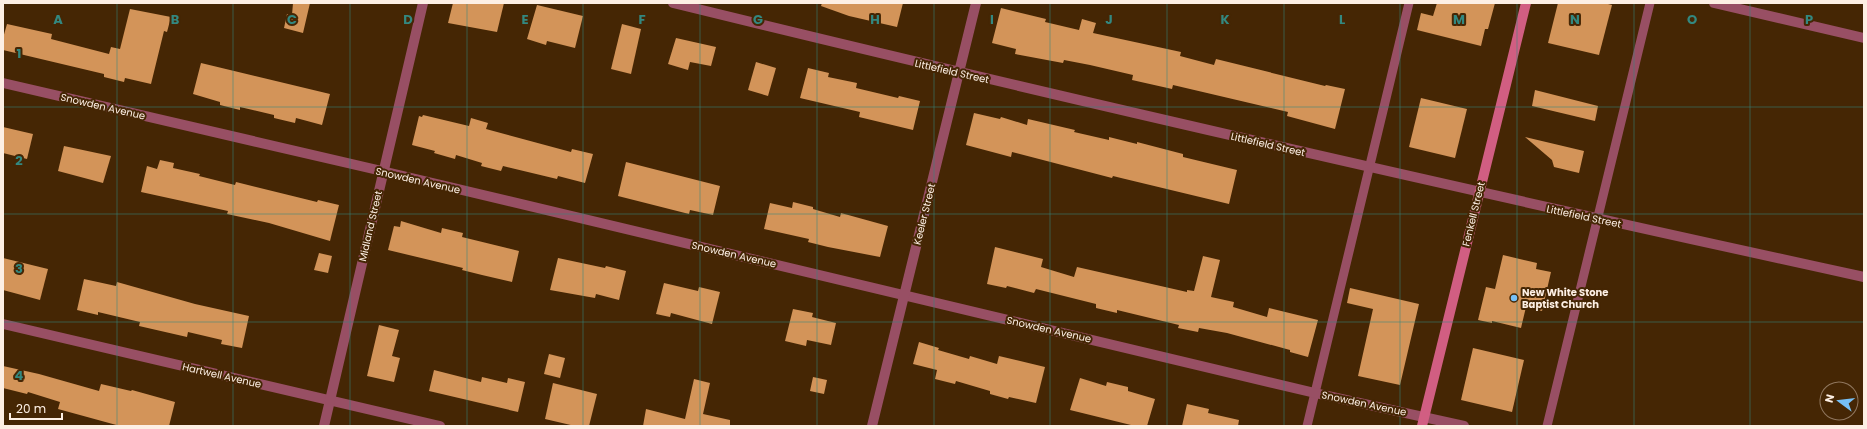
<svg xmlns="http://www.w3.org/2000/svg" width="1867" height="429" font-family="Poppins,sans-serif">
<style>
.building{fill:#d39459}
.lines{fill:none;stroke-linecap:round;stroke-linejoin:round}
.lane{stroke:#984f64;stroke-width:9}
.street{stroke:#984f64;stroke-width:10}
.secondary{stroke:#d15e82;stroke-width:10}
.grid{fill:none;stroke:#338880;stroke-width:1;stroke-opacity:0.55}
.poi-dot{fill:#76c0f7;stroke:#452604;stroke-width:1.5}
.labels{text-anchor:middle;stroke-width:4;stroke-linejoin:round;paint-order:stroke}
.street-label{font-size:10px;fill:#fdefe4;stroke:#452604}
.poi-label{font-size:10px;font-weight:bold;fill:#fdefe4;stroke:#452604;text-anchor:start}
.grid-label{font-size:13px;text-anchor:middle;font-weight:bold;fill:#338880;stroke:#452604;stroke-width:4;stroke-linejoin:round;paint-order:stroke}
</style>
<rect width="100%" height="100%" fill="#452604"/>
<!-- building -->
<g class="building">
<path d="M 293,3 L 310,3 L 303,33 L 284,28 L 287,14 L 292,15 Z"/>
<path d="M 453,3 L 504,3 L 497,32 L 448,23 Z"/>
<path d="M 822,3 L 903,3 L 897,27 L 849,16 L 821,6 Z"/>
<path d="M 1437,3 L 1495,3 L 1488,29 L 1485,29 L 1481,46 L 1417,30 L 1421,13 L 1433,16 Z"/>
<path d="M 1558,3 L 1604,3 L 1612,5 L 1599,55 L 1548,43 Z"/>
<path d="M 537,5 L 583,16 L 575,48 L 547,41 L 546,45 L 527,39 Z"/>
<path d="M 1001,8 L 1046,19 L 1045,22 L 1079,30 L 1082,19 L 1096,23 L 1093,33 L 1181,52 L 1180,56 L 1214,65 L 1216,59 L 1325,86 L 1326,85 L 1345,89 L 1335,129 L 1287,116 L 1288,112 L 1173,85 L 1172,89 L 1132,80 L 1133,75 L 1090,65 L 1064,60 L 1063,63 L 1015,54 L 1016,49 L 992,43 Z"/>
<path d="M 130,9 L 171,17 L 167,32 L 164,31 L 151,84 L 125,78 L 124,82 L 104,77 L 104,74 L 3,50 L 3,38 L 7,24 L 52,34 L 51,39 L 109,54 L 111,47 L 120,49 Z"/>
<path d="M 622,24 L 641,29 L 631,74 L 611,69 Z"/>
<path d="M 676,38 L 716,47 L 711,66 L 690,62 L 688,70 L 668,64 Z"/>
<path d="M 756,62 L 776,68 L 768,96 L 748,90 Z"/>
<path d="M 201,63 L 330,94 L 322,125 L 296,118 L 295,123 L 274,118 L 274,115 L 240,107 L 240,110 L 220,105 L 220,102 L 193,94 Z"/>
<path d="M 808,68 L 829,73 L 828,77 L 857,83 L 856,88 L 898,98 L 899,96 L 920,101 L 913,130 L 859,117 L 860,112 L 800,98 Z"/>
<path d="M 1535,90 L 1598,106 L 1595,121 L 1532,106 Z"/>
<path d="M 1421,98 L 1467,109 L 1455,158 L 1409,147 Z"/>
<path d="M 974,113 L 1000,119 L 1001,117 L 1027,125 L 1028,119 L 1075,130 L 1074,132 L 1109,140 L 1109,137 L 1137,144 L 1137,142 L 1183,154 L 1183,157 L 1237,170 L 1229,204 L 1121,178 L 1113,176 L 1112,178 L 1012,152 L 1011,157 L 966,145 Z"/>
<path d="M 423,115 L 469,126 L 471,118 L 488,123 L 486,129 L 571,152 L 572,149 L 593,154 L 585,183 L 558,176 L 557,179 L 503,166 L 501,171 L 481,166 L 482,163 L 456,155 L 455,159 L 434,153 L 435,151 L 412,145 L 419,116 L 422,117 Z"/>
<path d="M 3,127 L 33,134 L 27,159 L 3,153 Z"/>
<path d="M 1525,137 L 1584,151 L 1579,173 L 1554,167 L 1552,160 Z"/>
<path d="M 64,146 L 111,156 L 103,183 L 58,171 Z"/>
<path d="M 160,160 L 174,163 L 173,168 L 200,174 L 199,176 L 235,185 L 236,182 L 317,202 L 318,200 L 339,205 L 330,241 L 269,223 L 227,214 L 228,211 L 141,192 L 147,166 L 157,169 Z"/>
<path d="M 626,162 L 720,186 L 713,215 L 690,210 L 689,214 L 618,196 Z"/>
<path d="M 793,202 L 813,207 L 813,209 L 840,217 L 841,213 L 888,226 L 880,257 L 828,247 L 808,242 L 809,239 L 764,229 L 770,203 L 792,208 Z"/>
<path d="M 401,221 L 441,233 L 442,228 L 463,233 L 462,237 L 519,251 L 512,282 L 482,275 L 462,270 L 463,268 L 388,250 L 394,226 L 400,227 Z"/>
<path d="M 995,247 L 1043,259 L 1041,267 L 1074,277 L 1077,267 L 1187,292 L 1187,290 L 1194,291 L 1203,256 L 1220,260 L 1211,297 L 1234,302 L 1233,307 L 1267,317 L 1269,308 L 1318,320 L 1308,357 L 1290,352 L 1290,350 L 1227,333 L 1199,328 L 1198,332 L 1178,328 L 1179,325 L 1117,310 L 1117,313 L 1096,308 L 1096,304 L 1036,289 L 1034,293 L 1007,286 L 1006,288 L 987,284 Z"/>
<path d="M 319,253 L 332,256 L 328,273 L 314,270 Z"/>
<path d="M 1503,255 L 1537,263 L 1536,269 L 1551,272 L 1542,311 L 1526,307 L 1521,328 L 1492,321 L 1492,323 L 1478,320 L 1486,287 L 1495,289 Z"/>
<path d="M 3,258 L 48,269 L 40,300 L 3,290 Z"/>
<path d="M 558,258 L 605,268 L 606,266 L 626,271 L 619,300 L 596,294 L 595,298 L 550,290 Z"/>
<path d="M 84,279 L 116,286 L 117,282 L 195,304 L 249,316 L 242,348 L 221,344 L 222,340 L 188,332 L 187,337 L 139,326 L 140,322 L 98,312 L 98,315 L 77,310 Z"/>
<path d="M 664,283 L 698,291 L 699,287 L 720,292 L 712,324 L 671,313 L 670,317 L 656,314 Z"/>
<path d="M 1350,288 L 1419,304 L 1400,385 L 1358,376 L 1373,309 L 1347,303 Z"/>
<path d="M 793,309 L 813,313 L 812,317 L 836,323 L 831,345 L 807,340 L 806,346 L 785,341 Z"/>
<path d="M 379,325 L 399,330 L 392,356 L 400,358 L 394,382 L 367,376 Z"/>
<path d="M 919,342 L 939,348 L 938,350 L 969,359 L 970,356 L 997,364 L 999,356 L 1045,367 L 1036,403 L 1009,397 L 1008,399 L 990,394 L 990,391 L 956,381 L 955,384 L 935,379 L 937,370 L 913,364 Z"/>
<path d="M 1473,348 L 1524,360 L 1512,412 L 1461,400 Z"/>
<path d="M 549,354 L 565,358 L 560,378 L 544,374 Z"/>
<path d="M 3,366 L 39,374 L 99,391 L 101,384 L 131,391 L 132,390 L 175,402 L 169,426 L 120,426 L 58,409 L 60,402 L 28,392 L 27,394 L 3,388 Z"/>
<path d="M 434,370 L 481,382 L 482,377 L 507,383 L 508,378 L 525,382 L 518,412 L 429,391 Z"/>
<path d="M 813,377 L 827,380 L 824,394 L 810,391 Z"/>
<path d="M 1080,378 L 1106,386 L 1107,382 L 1128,387 L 1128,391 L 1155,399 L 1147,426 L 1135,426 L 1070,410 Z"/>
<path d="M 694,379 L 710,383 L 703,414 L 730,420 L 730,426 L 643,426 L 646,409 L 685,419 Z"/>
<path d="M 553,383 L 597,394 L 589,426 L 575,426 L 545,419 Z"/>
<path d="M 1187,404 L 1209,409 L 1208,413 L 1239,420 L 1238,426 L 1182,426 Z"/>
</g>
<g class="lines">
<!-- lane -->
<g class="lane">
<path d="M 1307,426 L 1409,3"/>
<path d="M 1547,426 L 1650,3"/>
</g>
<!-- street -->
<g class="street">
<path d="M 673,3 C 1069,100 1466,190 1864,277"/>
<path d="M 1714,3 L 1864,38"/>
<path d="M 3,83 L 382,171 L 1315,393 L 1464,426"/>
<path d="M 3,324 L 440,426"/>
<path d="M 324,426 L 423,3"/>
<path d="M 872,426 L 976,3"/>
</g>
<!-- secondary -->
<path class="secondary" d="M 1422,426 L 1526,3"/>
</g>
<!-- grid -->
<path class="grid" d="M 117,3 L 117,426M 233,3 L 233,426M 350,3 L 350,426M 467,3 L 467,426M 583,3 L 583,426M 700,3 L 700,426M 817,3 L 817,426M 934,3 L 934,426M 1050,3 L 1050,426M 1167,3 L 1167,426M 1284,3 L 1284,426M 1400,3 L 1400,426M 1517,3 L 1517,426M 1634,3 L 1634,426M 1750,3 L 1750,426M 3,107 L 1864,107M 3,214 L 1864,214M 3,322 L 1864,322"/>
<!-- markers -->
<circle class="poi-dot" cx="1514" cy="298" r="4"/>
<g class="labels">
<!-- street labels -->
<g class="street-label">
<text transform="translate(952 71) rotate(13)" y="4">Littlefield Street</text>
<text transform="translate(103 106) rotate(13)" y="4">Snowden Avenue</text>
<text transform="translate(1268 144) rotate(13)" y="4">Littlefield Street</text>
<text transform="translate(418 180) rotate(13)" y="4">Snowden Avenue</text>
<text transform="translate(924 214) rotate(-76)" y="4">Keeler Street</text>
<text transform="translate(1473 214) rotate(-76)" y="4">Fenkell Street</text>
<text transform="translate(1584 216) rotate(12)" y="4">Littlefield Street</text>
<text transform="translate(370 226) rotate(-77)" y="4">Midland Street</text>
<text transform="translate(734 254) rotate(13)" y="4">Snowden Avenue</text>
<text transform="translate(1049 329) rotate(13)" y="4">Snowden Avenue</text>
<text transform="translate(222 375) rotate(13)" y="4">Hartwell Avenue</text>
<text transform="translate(1364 403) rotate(12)" y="4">Snowden Avenue</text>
</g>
<!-- poi labels -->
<g class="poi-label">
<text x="1522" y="296">New White Stone<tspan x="1522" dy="12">Baptist Church</tspan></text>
</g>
</g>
<g class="grid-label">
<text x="58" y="24">A</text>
<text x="175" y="24">B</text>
<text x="292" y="24">C</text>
<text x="408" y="24">D</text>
<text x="525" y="24">E</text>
<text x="642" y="24">F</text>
<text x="758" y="24">G</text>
<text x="875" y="24">H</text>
<text x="992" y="24">I</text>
<text x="1109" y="24">J</text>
<text x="1225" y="24">K</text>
<text x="1342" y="24">L</text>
<text x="1459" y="24">M</text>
<text x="1575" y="24">N</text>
<text x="1692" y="24">O</text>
<text x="1809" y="24">P</text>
<text x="19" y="58">1</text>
<text x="19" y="165">2</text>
<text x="19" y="273">3</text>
<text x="19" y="380">4</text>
</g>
<!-- border -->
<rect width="1867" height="429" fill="none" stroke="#fdefe4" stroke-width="8"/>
<!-- north arrow -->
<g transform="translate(1839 401) rotate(285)"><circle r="19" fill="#452604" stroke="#8f765e"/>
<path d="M0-3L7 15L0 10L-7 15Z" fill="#76c0f7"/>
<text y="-6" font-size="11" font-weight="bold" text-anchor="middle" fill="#fdefe4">N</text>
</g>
<!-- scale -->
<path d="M10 413v6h52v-6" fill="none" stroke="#fdefe4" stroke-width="2"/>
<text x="16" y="413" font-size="12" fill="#fdefe4" stroke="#452604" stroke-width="3" paint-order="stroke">20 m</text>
</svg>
